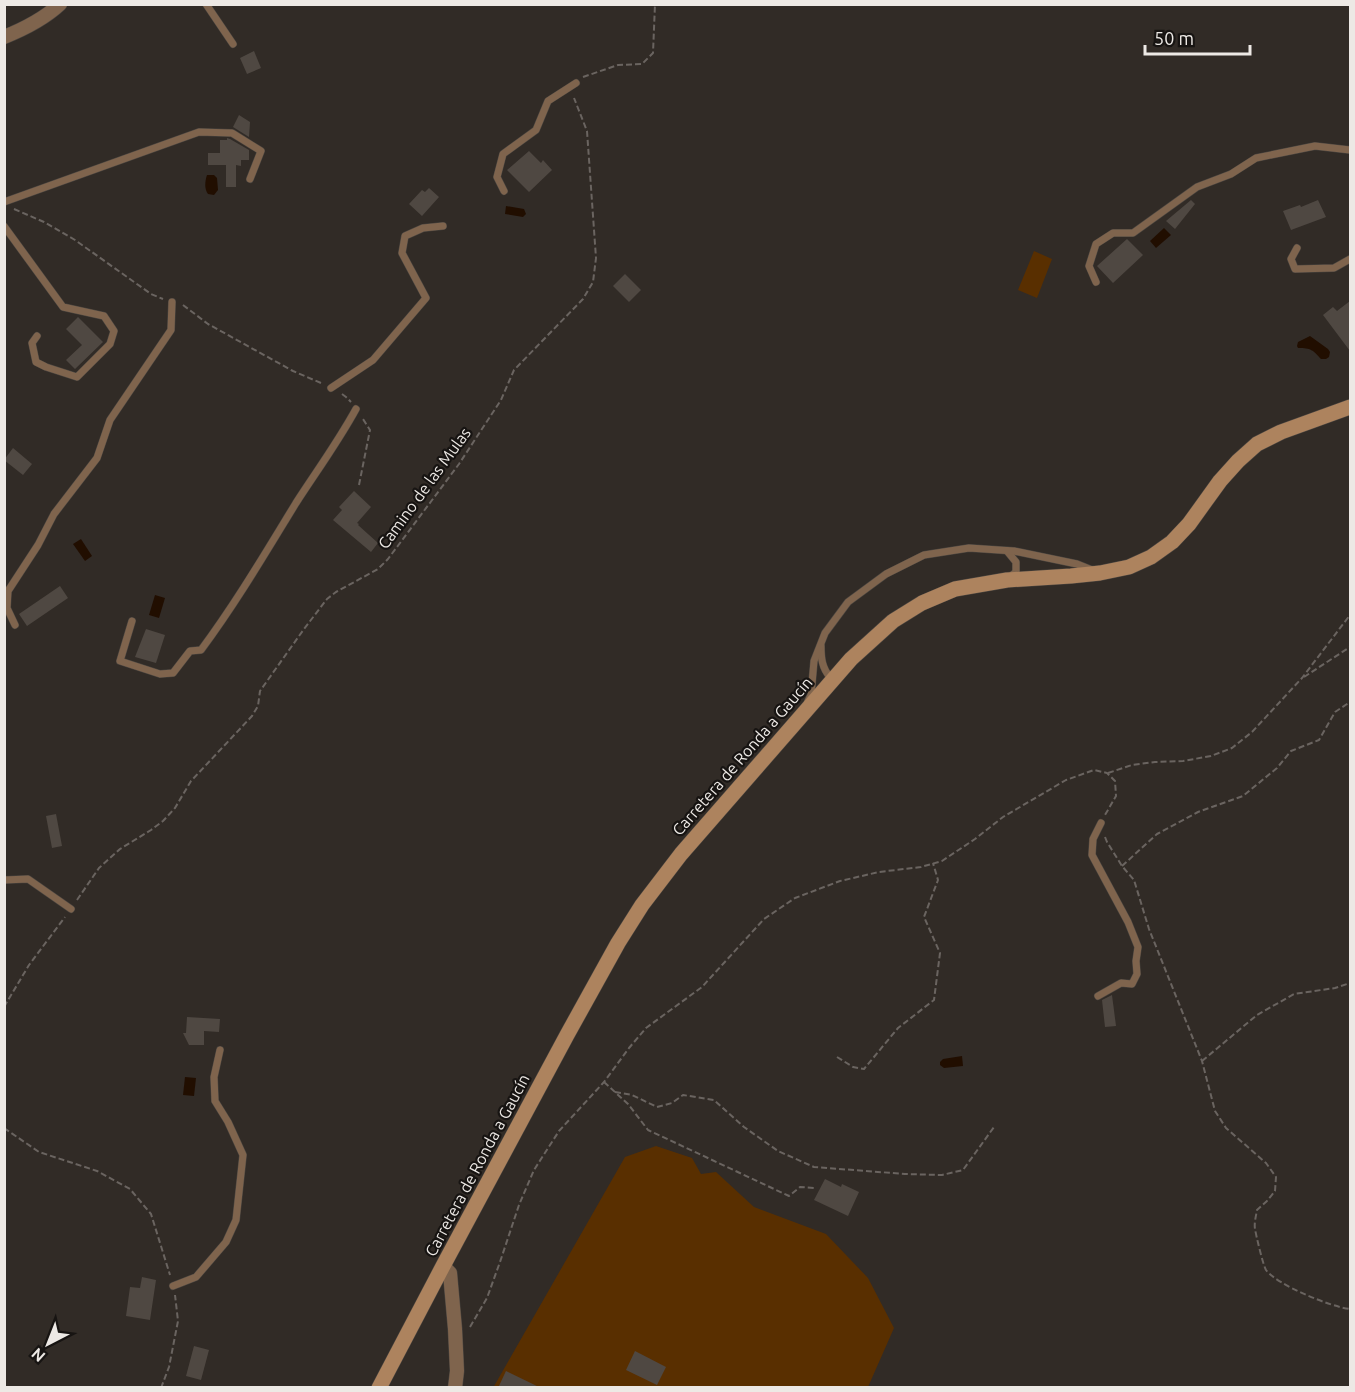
<svg xmlns="http://www.w3.org/2000/svg" width="1355" height="1392" font-family="Ubuntu,sans-serif">
<style>
.green{fill:#592f00}
.water{fill:#210e00}
.building{fill:#4f4842}
.lines{fill:none;stroke-linecap:round;stroke-linejoin:round}
.service-casing{stroke:#4b4641;stroke-width:8}
.minor-casing{stroke:#4b4641;stroke-width:15}
.secondary-casing{stroke:#4b4641;stroke-width:16}
.path{stroke:#6a6460;stroke-width:2;stroke-dasharray:6 3;stroke-linecap:butt}
.service{stroke:#7f644d;stroke-width:7}
.minor{stroke:#7f644d;stroke-width:14}
.secondary{stroke:#ad835e;stroke-width:15}
.labels{text-anchor:middle;stroke-width:4.5;stroke-linejoin:round;paint-order:stroke}
.street-label{font-size:16px;fill:#ede9e5;stroke:#171412}
</style>
<rect width="100%" height="100%" fill="#312b26"/>
<!-- green -->
<g class="green">
<path d="M 1034,251 L 1052,259 L 1037,298 L 1018,290 Z"/>
<path d="M 656,1146 L 692,1158 L 701,1174 L 716,1172 L 754,1207 L 826,1234 L 868,1278 L 894,1328 L 868,1387 L 493,1388 L 625,1157 Z"/>
</g>
<!-- water -->
<g class="water">
<path d="M 207,175 L 214,175 L 217,178 L 218,190 L 214,195 L 208,194 C 204,189 205,181 207,175 Z"/>
<path d="M 506,206 L 524,209 L 526,214 L 523,217 L 505,214 Z"/>
<path d="M 1164,228 L 1171,235 L 1156,248 L 1150,241 Z"/>
<path d="M 1310,336 L 1328,349 L 1330,352 L 1329,357 L 1326,359 L 1321,359 C 1313,350 1311,348 1298,348 L 1297,346 L 1298,342 Z"/>
<path d="M 81,539 L 92,556 L 85,561 L 73,544 Z"/>
<path d="M 155,595 L 165,598 L 159,618 L 149,615 Z"/>
<path d="M 962,1056 L 963,1066 L 944,1068 L 940,1065 L 940,1062 L 943,1059 Z"/>
<path d="M 185,1077 L 196,1078 L 194,1096 L 183,1095 Z"/>
</g>
<!-- building -->
<g class="building">
<path d="M 254,51 L 261,68 L 247,74 L 240,58 Z"/>
<path d="M 239,115 L 250,122 L 249,137 L 233,127 Z"/>
<path d="M 227,138 L 230,139 L 249,150 L 249,160 L 241,160 L 241,166 L 236,165 L 236,187 L 226,187 L 226,165 L 208,165 L 208,153 L 220,153 L 220,140 L 227,140 Z"/>
<path d="M 529,151 L 541,163 L 543,160 L 552,170 L 529,192 L 507,170 Z"/>
<path d="M 429,188 L 439,197 L 422,216 L 409,204 L 422,190 L 425,192 Z"/>
<path d="M 1191,200 L 1195,204 L 1175,229 L 1166,221 Z"/>
<path d="M 1318,200 L 1326,217 L 1291,230 L 1283,211 L 1300,205 L 1301,207 Z"/>
<path d="M 1127,239 L 1143,255 L 1113,283 L 1097,266 Z"/>
<path d="M 625,274 L 641,290 L 629,302 L 613,286 Z"/>
<path d="M 1350,301 L 1350,351 L 1323,315 L 1333,307 L 1337,311 Z"/>
<path d="M 78,317 L 103,342 L 75,369 L 66,360 L 82,345 L 66,329 Z"/>
<path d="M 13,448 L 32,464 L 23,475 L 4,460 Z"/>
<path d="M 354,491 L 371,507 L 357,523 L 359,524 L 358,525 L 378,543 L 371,552 L 333,520 L 342,510 L 339,507 Z"/>
<path d="M 60,586 L 68,598 L 27,626 L 19,614 Z"/>
<path d="M 146,629 L 165,635 L 156,663 L 135,657 Z"/>
<path d="M 56,814 L 62,846 L 52,848 L 46,816 Z"/>
<path d="M 1112,995 L 1116,1026 L 1105,1027 L 1102,1000 Z"/>
<path d="M 187,1017 L 220,1019 L 219,1032 L 204,1031 L 204,1045 L 189,1045 L 183,1033 L 186,1033 Z"/>
<path d="M 825,1179 L 841,1187 L 842,1184 L 859,1192 L 848,1216 L 814,1200 Z"/>
<path d="M 142,1277 L 156,1280 L 150,1320 L 126,1316 L 130,1287 L 140,1288 Z"/>
<path d="M 194,1346 L 209,1350 L 201,1380 L 186,1376 Z"/>
<path d="M 635,1351 L 666,1367 L 657,1385 L 626,1370 Z"/>
<path d="M 506,1371 L 541,1388 L 498,1388 Z"/>
</g>
<g class="lines">
<defs>
<g id="service">
<path d="M 206,4 L 233,44"/>
<path d="M 504,191 L 497,177 L 503,154 L 536,130 L 548,101 L 576,83"/>
<path d="M 4,202 L 199,132 L 232,133 L 261,151 L 250,179"/>
<path d="M 4,226 L 63,307 L 104,316 L 114,331 L 110,344 L 77,377 L 46,367 L 36,362 L 32,343 L 37,336"/>
<path d="M 1297,248 L 1291,259 L 1295,269 L 1334,268 L 1350,259"/>
<path d="M 1096,282 L 1089,266 L 1096,244 L 1113,233 L 1133,233 L 1197,187 L 1231,174 L 1256,158 L 1315,146 L 1350,150"/>
<path d="M 331,388 L 373,360 L 426,298 L 402,253 L 405,236 L 423,228 L 443,226"/>
<path d="M 1007,551 L 1016,562 L 1016,572 L 1011,576"/>
<path d="M 132,621 L 120,661 L 160,674 L 173,673 L 190,651 L 201,650 C 236,603 266,552 296,503 C 316,472 338,442 356,409"/>
<path d="M 15,625 L 7,608 L 8,591 L 38,545 L 54,514 L 97,458 L 110,420 L 171,330 L 172,302"/>
<path d="M 821,646 C 821,658 822,668 830,677 L 833,677"/>
<path d="M 808,701 L 811,695 L 814,661 L 825,633 L 848,602 L 886,574 L 924,555 L 969,548 L 1014,551 L 1077,564 L 1092,570"/>
<path d="M 4,880 L 28,879 L 71,909"/>
<path d="M 1098,996 L 1121,983 L 1132,984 L 1137,974 L 1136,961 L 1138,947 L 1128,922 L 1092,855 L 1093,839 L 1101,823"/>
<path d="M 173,1286 L 196,1277 L 226,1242 L 236,1220 L 243,1155 L 228,1122 L 215,1101 L 214,1077 L 220,1050"/>
</g>
<g id="minor">
<path d="M 4,37 C 24,29 45,18 60,4"/>
<path d="M 443,1266 L 450,1273 L 455,1329 L 457,1371 L 455,1388"/>
</g>
<path id="secondary" d="M 379,1388 L 443,1266 L 567,1035 L 618,943 L 642,905 L 681,854 L 851,659 L 893,621 L 922,603 L 955,589 L 1007,580 L 1071,576 L 1100,573 L 1129,567 L 1151,557 L 1172,542 L 1189,524 L 1220,481 L 1238,461 L 1257,444 L 1281,432 L 1350,407"/>
</defs>
<!-- service casing -->
<use href="#service" class="service-casing"/>
<!-- minor casing -->
<use href="#minor" class="minor-casing"/>
<!-- secondary casing -->
<use href="#secondary" class="secondary-casing"/>
<!-- path -->
<g class="path">
<path d="M 583,77 L 618,65 L 642,64 L 653,53 L 655,4"/>
<path d="M 14,209 L 44,222 L 75,240 L 151,294 L 163,299"/>
<path d="M 183,305 L 208,324 L 293,371 L 321,383"/>
<path d="M 342,394 L 346,397 L 351,402"/>
<path d="M 359,485 L 370,430 L 363,419"/>
<path d="M 1304,677 L 1350,647"/>
<path d="M 1108,773 L 1132,765 L 1155,762 L 1183,761 L 1211,756 L 1232,748 L 1252,732 L 1302,678 L 1350,615"/>
<path d="M 1105,837 L 1107,842 L 1122,866 L 1134,880 L 1149,929 L 1202,1061 L 1215,1111 L 1226,1128 L 1266,1163 L 1276,1177 L 1275,1191 L 1267,1201 L 1257,1210 C 1256,1216 1254,1223 1255,1229 C 1256,1235 1263,1265 1266,1270 C 1277,1285 1331,1307 1350,1309"/>
<path d="M 1122,866 L 1157,834 L 1198,812 L 1243,796 L 1277,768 L 1291,751 L 1319,740 L 1335,712 L 1350,702"/>
<path d="M 77,900 L 99,868 L 120,849 L 151,830 L 163,821 L 175,808 L 191,781 L 252,716 L 258,706 L 260,691 L 304,629 L 327,599 L 336,592 L 378,569 L 388,559 L 459,464 L 501,400 L 514,370 L 583,299 L 593,282 L 596,258 L 587,131 L 574,98"/>
<path d="M 4,1007 L 29,965 L 65,917"/>
<path d="M 837,1057 L 853,1067 L 864,1069 L 898,1028 L 934,1000 L 940,953 L 924,917 L 938,880 L 933,863"/>
<path d="M 1202,1061 L 1257,1015 L 1294,994 L 1335,988 L 1350,983"/>
<path d="M 604,1082 L 628,1104 L 648,1130 L 789,1196 L 800,1187 L 814,1188"/>
<path d="M 615,1092 L 632,1095 L 657,1107 L 672,1103 L 683,1095 L 714,1100 L 744,1127 L 778,1151 L 814,1167 L 905,1174 L 942,1175 L 963,1170 L 994,1127"/>
<path d="M 4,1128 L 39,1152 L 97,1171 L 130,1189 L 151,1214 L 170,1275"/>
<path d="M 470,1327 L 487,1298 L 500,1262 L 519,1205 L 534,1170 L 559,1131 L 604,1082 L 629,1048 L 646,1028 L 702,987 L 764,919 L 795,898 L 840,881 L 879,872 L 921,867 L 942,861 L 975,839 L 1003,817 L 1066,780 L 1094,770 L 1107,773 L 1115,781 L 1116,796 L 1105,815"/>
<path d="M 161,1388 L 169,1367 L 178,1321 L 175,1295"/>
</g>
<!-- service -->
<use href="#service" class="service"/>
<!-- minor -->
<use href="#minor" class="minor"/>
<!-- secondary -->
<use href="#secondary" class="secondary"/>
</g>
<g class="labels">
<!-- street labels -->
<g class="street-label">
<text transform="translate(424 488) rotate(-54)" y="6">Camino de las Mulas</text>
<text transform="translate(742 756) rotate(-49)" y="6">Carretera de Ronda a Gaucín</text>
<text transform="translate(477 1165) rotate(-62)" y="6">Carretera de Ronda a Gaucín</text>
</g>
</g>
<!-- border -->
<rect width="1355" height="1392" fill="none" stroke="#ede9e5" stroke-width="12"/>
<!-- north arrow -->
<g transform="translate(48 1344) rotate(222)" stroke="#171412" stroke-width="4.5" paint-order="stroke">
<path d="M0-4.5L10 22L0 15L-10 22Z" fill="#ede9e5"/>
<text y="-9" font-size="16" font-weight="bold" text-anchor="middle" fill="#ede9e5">N</text>
</g>
<!-- scale -->
<path d="M1145 45v9h105v-9" fill="none" stroke="#ede9e5" stroke-width="3"/>
<text x="1154" y="45" font-size="18" fill="#ede9e5" stroke="#171412" stroke-width="4.5" paint-order="stroke">50 m</text>
</svg>
